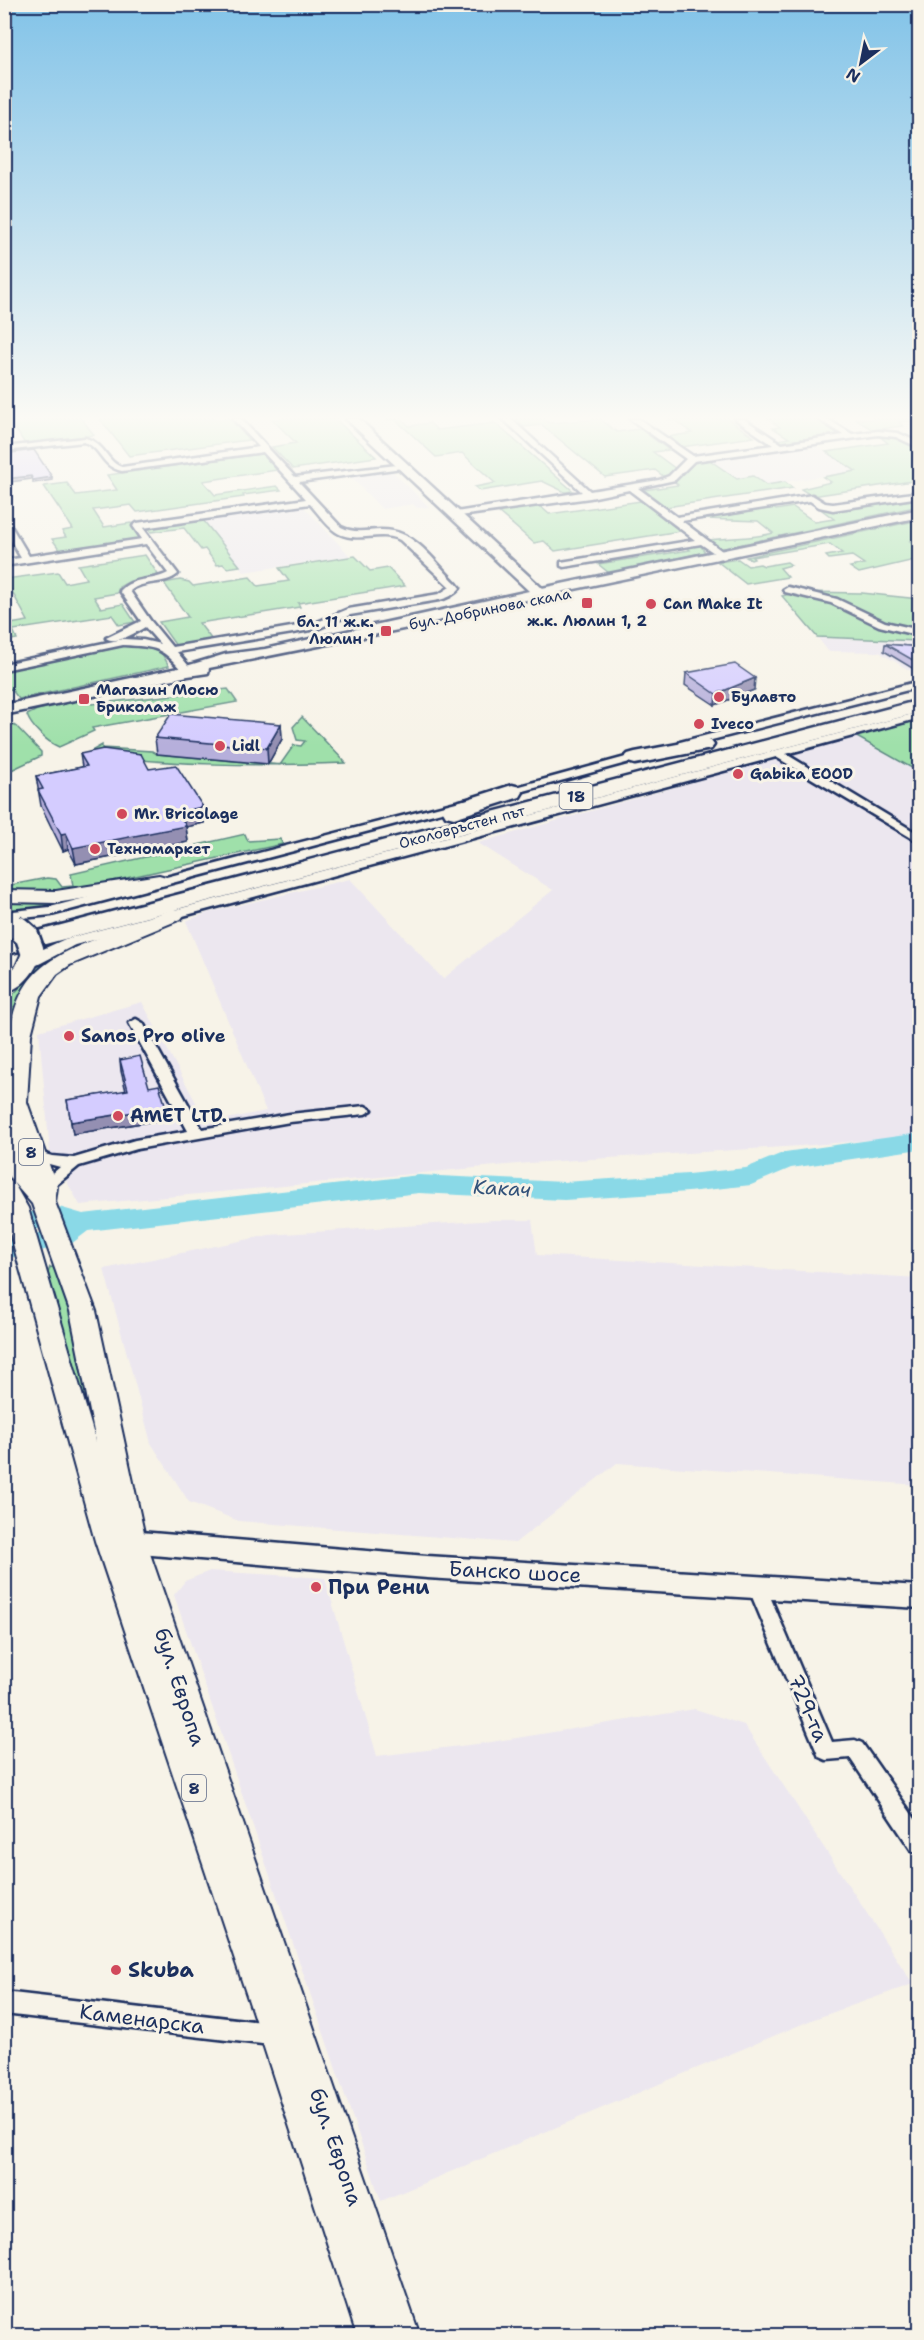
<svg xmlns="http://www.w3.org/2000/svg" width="924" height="2340" font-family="'Shantell Sans',sans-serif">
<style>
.built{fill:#ece7ef}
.green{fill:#9fe0aa;stroke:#5d8884;stroke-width:1.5}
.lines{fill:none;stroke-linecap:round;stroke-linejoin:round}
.river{fill:#8ad9e7;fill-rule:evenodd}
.street-casing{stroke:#1b2f5e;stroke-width:5}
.secondary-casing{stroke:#1b2f5e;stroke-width:5}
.primary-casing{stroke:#1b2f5e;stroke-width:4}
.highway-casing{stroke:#1b2f5e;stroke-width:5}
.street{fill:#f7f3e8;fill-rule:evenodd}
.secondary{fill:#f7f3e8;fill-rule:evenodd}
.primary{fill:#f7f3e8;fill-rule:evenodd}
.highway{fill:#f7f3e8;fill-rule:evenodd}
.primary-bridge-far1-casing{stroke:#1b2f5e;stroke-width:22;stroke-linecap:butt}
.primary-bridge-casing{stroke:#1b2f5e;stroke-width:28;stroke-linecap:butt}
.primary-bridge-far1{stroke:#f7f3e8;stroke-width:18}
.primary-bridge{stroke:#f7f3e8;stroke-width:23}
.wall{fill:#b6afdb;stroke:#1b2f5e;stroke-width:1.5}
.shaded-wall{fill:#948fb2;stroke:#1b2f5e;stroke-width:1.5}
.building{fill:#d4ccff;stroke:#1b2f5e;stroke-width:1.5}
.poi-dot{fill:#d1495b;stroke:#f7f3e8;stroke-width:2}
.labels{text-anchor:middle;stroke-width:6;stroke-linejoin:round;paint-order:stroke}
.far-poi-label{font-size:15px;font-weight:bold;fill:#1b2f5e;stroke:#f7f3e8;text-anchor:start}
.far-street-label{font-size:15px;fill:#1b2f5e;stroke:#f7f3e8}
.shield{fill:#f7f3e8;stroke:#5d6a87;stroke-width:1.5}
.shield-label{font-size:16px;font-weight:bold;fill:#1b2f5e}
.poi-label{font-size:18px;font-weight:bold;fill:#1b2f5e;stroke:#f7f3e8;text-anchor:start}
.water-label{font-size:20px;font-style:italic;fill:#315179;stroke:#f7f3e8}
.near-street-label{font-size:21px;fill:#1b2f5e;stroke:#f7f3e8}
.near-poi-label{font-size:21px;font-weight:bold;fill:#1b2f5e;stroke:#f7f3e8;text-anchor:start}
</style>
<rect width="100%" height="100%" fill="#f7f3e8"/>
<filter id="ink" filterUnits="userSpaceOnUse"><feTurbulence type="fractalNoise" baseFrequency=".0167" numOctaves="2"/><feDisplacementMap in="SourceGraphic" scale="12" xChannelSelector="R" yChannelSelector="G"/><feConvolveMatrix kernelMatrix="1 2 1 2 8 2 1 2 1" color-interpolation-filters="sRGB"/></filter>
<g filter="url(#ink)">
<!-- built -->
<g class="built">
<path d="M 813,444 L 857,471 L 766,485 L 753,476 L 737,479 L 708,459 Z"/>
<path d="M 391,470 L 429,507 L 417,508 L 413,504 L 382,509 L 350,476 Z"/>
<path d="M 301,504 L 350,556 L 244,572 L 203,520 Z"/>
<path d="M 818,638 L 919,642 L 919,676 L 879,652 L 828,651 Z"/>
<path d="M 855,736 L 919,772 L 919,1136 L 800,1146 L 529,1163 L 80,1205 L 50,1152 L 39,1031 L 142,1002 L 207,1123 L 266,1111 L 186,921 L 210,912 L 350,879 L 443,979 L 553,890 L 478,843 Z"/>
<path d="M 495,1220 L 532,1220 L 537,1255 L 919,1278 L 919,1485 L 617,1463 L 515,1543 L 239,1521 L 189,1502 L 151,1443 L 104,1269 L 269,1235 Z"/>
<path d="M 210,1571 L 325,1578 L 377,1756 L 485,1743 L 695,1709 L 744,1725 L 913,1984 L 814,2019 L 381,2201 L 174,1595 L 185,1581 Z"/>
</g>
<!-- green -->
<g class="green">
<path d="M 9,419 L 82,419 L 94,435 L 25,444 Z"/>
<path d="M 100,419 L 230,419 L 249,440 L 129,456 Z"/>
<path d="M 272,419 L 335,419 L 376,457 L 293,469 L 272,447 L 296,443 Z"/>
<path d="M 385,419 L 402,419 L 409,426 L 430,423 L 437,430 L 495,423 L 573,491 L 565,492 L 542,481 L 480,491 L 475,487 L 495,483 L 462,453 L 436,457 L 396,420 Z"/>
<path d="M 516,419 L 543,419 L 549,423 L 600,419 L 617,432 L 640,429 L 669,450 L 653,452 L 676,469 L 669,475 L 663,476 L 655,470 L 605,477 L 542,425 L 524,427 Z"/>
<path d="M 668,419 L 728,419 L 754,437 L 681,447 L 667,437 L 692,433 L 675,420 Z"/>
<path d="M 769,419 L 816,419 L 841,434 L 781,442 L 777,440 L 789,438 L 773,428 L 780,427 Z"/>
<path d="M 855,419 L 919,419 L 920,422 L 916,420 L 899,422 L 903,426 L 873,430 Z"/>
<path d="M 879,436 L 897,438 L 919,451 L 919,480 L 812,496 L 801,489 L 831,482 L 823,477 L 856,471 L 826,452 L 888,443 Z"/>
<path d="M 262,454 L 277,470 L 203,481 L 215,495 L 277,486 L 281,490 L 243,495 L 244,497 L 137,512 L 131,505 L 93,510 L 104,527 L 131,523 L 142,538 L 60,550 L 52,539 L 66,537 L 62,531 L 73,529 L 44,486 L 67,483 L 76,495 L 117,490 L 107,475 Z"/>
<path d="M 708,459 L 737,479 L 753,476 L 766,485 L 785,482 L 793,488 L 666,507 L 644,490 L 678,485 L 674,481 L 694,461 Z"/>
<path d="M 919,499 L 919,506 L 720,549 L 709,540 C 730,537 753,539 773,533 L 758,521 L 705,519 L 773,508 L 776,510 L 793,507 L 815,522 L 834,519 L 822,510 L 846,507 L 850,509 Z"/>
<path d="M 641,501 L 680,531 L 555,551 L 544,541 L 534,543 L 498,512 L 540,506 L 549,514 Z"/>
<path d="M 203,520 L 240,566 L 227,568 L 223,564 L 217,565 L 205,549 L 201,550 L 184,528 L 151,532 L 148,528 Z"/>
<path d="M 919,520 L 919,539 L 910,541 L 919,547 L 919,559 L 859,573 L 850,567 L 864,564 L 852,556 L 829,559 L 826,556 L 842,553 L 830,544 L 752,557 L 754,559 L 751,560 L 746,557 Z"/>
<path d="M 700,545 L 705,552 L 609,573 L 598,564 L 690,550 L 687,547 Z"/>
<path d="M 145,555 L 159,576 L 130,581 L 119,587 L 117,593 L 94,597 L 101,608 L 123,604 L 135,622 L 119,625 L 112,615 L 13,630 L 17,639 L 5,641 L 5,625 L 28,621 L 5,579 L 58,572 L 65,583 L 86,579 L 78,565 Z"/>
<path d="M 355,556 L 370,571 L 388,568 L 405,586 L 298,603 L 300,607 L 199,623 L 212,640 L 176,646 L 159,622 L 188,617 L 164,583 L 180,580 L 189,582 L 193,586 L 250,577 L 258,586 L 289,581 L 279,568 Z"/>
<path d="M 738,559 L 748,566 L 760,564 L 764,566 L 787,562 L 791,565 L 780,568 L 788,577 L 746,584 L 718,562 Z"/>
<path d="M 805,592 L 862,593 L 919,599 L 919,630 L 884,622 L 849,604 Z"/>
<path d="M 794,593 L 821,599 L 919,635 L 919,641 L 817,637 L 782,596 Z"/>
<path d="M 124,646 L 139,646 L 161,652 L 169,666 L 19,699 L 11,689 L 5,691 L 5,671 Z"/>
<path d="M 228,689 L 237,702 L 92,728 L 94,731 L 59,747 C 47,742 31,727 27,715 L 37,710 L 88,699 L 92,704 Z"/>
<path d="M 302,717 L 346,763 C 258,766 173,766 86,754 L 102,745 L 102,748 L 152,751 L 157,754 L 280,765 L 294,745 L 301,746 L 305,741 L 297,740 L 293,727 Z"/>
<path d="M 5,719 L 18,728 L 41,752 L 41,756 L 5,773 Z"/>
<path d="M 919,720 L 919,772 L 855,736 Z"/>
<path d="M 245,834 L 248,841 L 280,839 L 283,844 L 76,889 L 44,893 L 5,891 L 5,886 L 47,878 L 56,879 L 62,887 L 73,886 L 71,874 Z"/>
<path d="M 112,892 L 24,913 L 5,911 L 4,899 Z"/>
<path d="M 130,929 L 53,961 L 9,1067 L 5,1052 L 4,1004 L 50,956 L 64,948 Z"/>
<path d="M 50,1267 L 56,1268 C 72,1310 80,1355 87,1399 L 82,1402 L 48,1273 Z"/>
</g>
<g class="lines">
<!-- river -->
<path class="river" d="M 920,1133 L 920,1149 L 791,1168 L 751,1185 L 688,1192 L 564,1200 L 419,1193 L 88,1231 L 71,1244 L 4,1259 L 4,1241 L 52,1230 L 59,1225 L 4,1235 L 4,1217 L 59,1207 L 83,1214 L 419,1175 L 564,1182 L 688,1174 L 746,1168 L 785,1152 Z"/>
<defs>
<g id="street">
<path d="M 233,419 L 241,419 L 295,477 L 405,464 L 405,468 L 402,468 L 299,482 L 341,527 C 358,536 374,527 392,531 C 418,535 438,566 456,583 L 460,588 C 454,595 448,598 439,600 L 350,615 L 317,629 L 177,652 L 193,671 L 188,674 L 184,673 C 162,647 157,647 123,645 L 4,670 L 4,664 L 123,639 L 143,640 L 160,644 L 145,627 C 135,633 116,645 106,638 L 141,621 L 120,591 C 133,576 152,582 168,573 L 146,544 L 4,566 L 4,560 L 21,558 L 4,529 L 4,518 L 8,521 L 29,556 L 142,539 L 133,526 L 137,523 L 306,499 L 263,452 L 122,471 C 101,467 102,448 84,442 L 4,451 L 4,447 L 85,438 C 105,443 107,463 122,467 L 259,447 ZM 310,504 C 318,513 326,525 336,532 C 356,545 380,529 400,540 L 450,587 L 439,594 L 348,609 L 315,623 L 172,647 L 150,620 L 130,591 C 144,579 164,586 178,574 L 143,528 Z"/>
<path d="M 503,419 L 511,419 L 590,491 L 659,480 L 669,476 L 686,459 L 630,419 L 639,419 L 693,456 L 773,445 L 735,419 L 744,419 L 782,444 L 843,435 L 818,419 L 827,419 L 852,434 L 878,431 L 898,433 L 920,443 L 920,448 L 896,437 L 878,435 L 694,461 L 675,480 L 638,488 L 677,517 L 812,495 L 825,503 L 833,504 L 920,492 L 920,497 L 833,510 L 819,507 L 810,501 L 682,521 L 726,554 L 726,558 L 723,559 L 701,544 L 564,567 L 561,566 L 561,562 L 695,540 L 629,490 L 590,498 L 453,517 L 453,513 L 456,512 L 582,492 Z"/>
<path d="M 788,587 L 837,599 L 885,622 L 920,630 L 920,636 L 879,626 L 831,603 L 785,592 L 783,590 Z"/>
<path d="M 920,681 L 920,687 L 684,747 L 679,744 L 680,742 Z"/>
<path d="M 920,712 L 920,718 L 786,754 L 920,835 L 920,843 L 776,757 L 75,945 C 64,950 31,971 22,969 L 20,966 L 41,950 L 65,939 Z"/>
<path d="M 644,752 L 650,755 L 648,757 L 502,797 L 496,794 L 498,792 Z"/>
<path d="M 464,800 L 468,801 L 468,805 L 51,915 L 4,920 L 4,912 L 50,907 Z"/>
<path d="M 136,1019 L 143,1023 L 202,1129 L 290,1114 L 365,1106 L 372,1110 L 365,1114 L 290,1122 L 137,1149 L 79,1166 L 50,1190 L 40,1190 L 37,1187 L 40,1184 L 60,1167 L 27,1158 L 25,1155 L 27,1152 L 32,1150 L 52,1156 L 74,1158 L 135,1140 L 188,1131 L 129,1023 Z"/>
<path d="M 757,1579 L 764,1582 L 766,1587 L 832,1742 L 855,1740 L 862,1743 L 920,1826 L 920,1853 L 912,1851 L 850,1758 L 826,1760 L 819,1757 L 748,1587 L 750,1582 Z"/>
<path d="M 4,1992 L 279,2024 L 287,2027 L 291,2035 L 287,2043 L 279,2046 L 4,2014 Z"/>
</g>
<g id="secondary">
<path d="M 346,419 L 359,419 L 542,588 L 920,509 L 920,517 L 565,591 L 557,593 L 559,596 L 557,599 L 539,597 L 403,629 L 209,668 L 208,673 L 188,676 L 4,715 L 4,705 L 183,667 L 226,654 L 265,649 L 529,591 Z"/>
<path d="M 116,1530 L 427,1556 L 920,1586 L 920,1608 L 427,1578 L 116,1552 L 106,1549 L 102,1541 L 106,1533 Z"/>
</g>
<g id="primary">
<path d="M 159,875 L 166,877 L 169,881 L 166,885 L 56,903 L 4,902 L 4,890 L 56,891 Z"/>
<path d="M 174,909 L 181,911 L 184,915 L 181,919 L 70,965 L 57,974 L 41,996 L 31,1035 L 27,1102 L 57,1187 L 55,1202 L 96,1311 L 146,1542 L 420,2336 L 357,2336 L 260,2035 L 95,1541 L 4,1211 L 4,1179 L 13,1182 L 28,1208 L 96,1442 L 70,1311 L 32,1204 L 12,1181 L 4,1165 L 4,1126 L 12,1128 C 3,1099 6,1089 7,1061 C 12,973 42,958 118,931 C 137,924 155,914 174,909 Z"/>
<path d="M 32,944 L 39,946 L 42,950 C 38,969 24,988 4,993 L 4,977 L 16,966 L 25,946 Z"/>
</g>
<g id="highway">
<path d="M 920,700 L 920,712 L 4,955 L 4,940 Z"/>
<path d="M 704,739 L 711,741 L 714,745 L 711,749 L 635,764 L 628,762 L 624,758 L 628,754 L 635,752 Z"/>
<path d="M 512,785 L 520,787 L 523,792 L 520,797 L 454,818 L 446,816 L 443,811 L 446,806 Z"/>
</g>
</defs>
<!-- street casing -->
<use href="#street" class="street-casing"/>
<!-- secondary casing -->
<use href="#secondary" class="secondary-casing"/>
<!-- primary casing -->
<use href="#primary" class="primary-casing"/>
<!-- highway casing -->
<use href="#highway" class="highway-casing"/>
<!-- street -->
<use href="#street" class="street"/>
<!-- secondary -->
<use href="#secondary" class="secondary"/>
<!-- primary -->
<use href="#primary" class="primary"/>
<!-- highway -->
<use href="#highway" class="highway"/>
<defs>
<path id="primary-bridge-far1" d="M 14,924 L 20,929"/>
<path id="primary-bridge" d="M 18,928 L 27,936 L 32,950"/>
</defs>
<!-- primary-bridge-far1 casing -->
<use href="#primary-bridge-far1" class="primary-bridge-far1-casing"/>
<!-- primary-bridge casing -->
<use href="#primary-bridge" class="primary-bridge-casing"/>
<!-- primary-bridge-far1 -->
<use href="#primary-bridge-far1" class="primary-bridge-far1"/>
<!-- primary-bridge -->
<use href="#primary-bridge" class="primary-bridge"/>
</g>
<!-- wall -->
<g class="wall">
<path d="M 885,644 L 920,647 L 920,670 L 917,671 L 884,651 Z"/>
<path d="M 686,673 L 754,690 L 715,705 L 685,685 Z"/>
<path d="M 281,724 L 282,739 L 268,764 L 157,754 L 155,738 Z"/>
<path d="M 80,754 L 149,769 L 203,807 L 204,823 L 186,827 L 188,842 L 76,864 L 68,849 L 63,851 L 41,806 L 36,776 L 82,767 Z"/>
<path d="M 120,1060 L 149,1087 L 167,1119 L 73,1134 L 67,1100 L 126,1091 L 121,1071 Z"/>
</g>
<!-- shaded-wall -->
<g class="shaded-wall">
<path d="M 31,476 L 31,479 L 4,483 L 4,479 Z"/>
<path d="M 52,477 L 52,480 L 33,483 L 33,480 Z"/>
<path d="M 918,663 L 920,663 L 920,670 L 917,671 Z"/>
<path d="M 755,678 L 754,690 L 715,705 L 716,694 Z"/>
<path d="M 281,724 L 282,739 L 268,764 L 267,748 Z"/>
<path d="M 203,807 L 204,823 L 186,827 L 188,842 L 76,864 L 73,848 L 178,812 Z"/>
<path d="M 66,833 L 68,849 L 63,851 L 61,834 Z"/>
<path d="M 166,1107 L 167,1119 L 73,1134 L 71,1122 Z"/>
</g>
<!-- building -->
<g class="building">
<path d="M 34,450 L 52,477 L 33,480 L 31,476 L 4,479 L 4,454 Z"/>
<path d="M 885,644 L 920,647 L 920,663 L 918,663 Z"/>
<path d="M 735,664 L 755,678 L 716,694 L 686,673 Z"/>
<path d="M 171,714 L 281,724 L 267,748 L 155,738 Z"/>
<path d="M 103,749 L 141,754 L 149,769 L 176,765 L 203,807 L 178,812 L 186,826 L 73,848 L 66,833 L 61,834 L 38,790 L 43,789 L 36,776 L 87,766 L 80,754 Z"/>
<path d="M 140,1056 L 149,1087 L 159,1085 L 166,1107 L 71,1122 L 67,1100 L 128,1090 L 120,1060 Z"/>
</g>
</g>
<!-- sky -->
<linearGradient id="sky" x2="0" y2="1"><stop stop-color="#82c3e8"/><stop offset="0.56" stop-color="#fbfaf5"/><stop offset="1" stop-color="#fbfaf5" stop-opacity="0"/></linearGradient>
<rect width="924" height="746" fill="url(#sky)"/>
<!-- markers -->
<g class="poi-dot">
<rect x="581" y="597" width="12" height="12" rx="3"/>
<circle cx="651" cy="604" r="6"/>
<rect x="380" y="625" width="12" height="12" rx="3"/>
<circle cx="719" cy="697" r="6"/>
<rect x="78" y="693" width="12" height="12" rx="3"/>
<circle cx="699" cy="724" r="6"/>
<circle cx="220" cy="746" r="6"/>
<circle cx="738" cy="774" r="6"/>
<circle cx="122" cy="814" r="6"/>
<circle cx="95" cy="849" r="6"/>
<circle cx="69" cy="1036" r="6"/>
<circle cx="118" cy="1116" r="6"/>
<circle cx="316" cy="1587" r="6"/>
<circle cx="116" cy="1970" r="6"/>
</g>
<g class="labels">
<!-- far-poi labels -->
<g class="far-poi-label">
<text x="663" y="609">Can Make It</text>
<text x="587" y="626" text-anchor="middle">ж.к. Люлин 1, 2</text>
<text x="374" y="627" text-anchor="end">бл. 11 ж.к.<tspan x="374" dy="17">Люлин 1</tspan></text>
<text x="96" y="695">Магазин Мосю<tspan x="96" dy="17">Бриколаж</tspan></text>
<text x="731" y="702">Булавто</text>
<text x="711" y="729">Iveco</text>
<text x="232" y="751">Lidl</text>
<text x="750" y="779">Gabika EOOD</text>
<text x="134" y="819">Mr. Bricolage</text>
<text x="107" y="854">Техномаркет</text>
</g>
<!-- far-street labels -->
<g class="far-street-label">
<text transform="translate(490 609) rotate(-11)" y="5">бул. Добринова скала</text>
<text transform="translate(462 827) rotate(-15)" y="5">Околовръстен път</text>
</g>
<!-- shield labels -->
<g class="shield">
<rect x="559.5" y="783" width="33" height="26" rx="4.5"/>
<rect x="19" y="1139" width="24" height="26" rx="4.5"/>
<rect x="182" y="1775" width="24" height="26" rx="4.5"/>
</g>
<g class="shield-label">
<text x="576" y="802">18</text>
<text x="31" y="1158">8</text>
<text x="194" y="1794">8</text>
</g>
<!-- poi labels -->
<g class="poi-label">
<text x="81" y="1042">Sanos Pro olive</text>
<text x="130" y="1122">AMET LTD.</text>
</g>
<!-- water labels -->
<g class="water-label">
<text transform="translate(502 1188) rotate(3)" y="7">Какач</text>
</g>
<!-- near-street labels -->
<g class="near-street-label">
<text transform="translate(515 1572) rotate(3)" y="7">Банско шосе</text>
<text transform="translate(180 1687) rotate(72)" y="7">бул. Европа</text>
<text transform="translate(808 1708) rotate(67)" y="7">729-та</text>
<text transform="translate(142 2019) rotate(7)" y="7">Каменарска</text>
<text transform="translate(336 2147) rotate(71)" y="7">бул. Европа</text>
</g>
<!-- near-poi labels -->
<g class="near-poi-label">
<text x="328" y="1594">При Рени</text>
<text x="128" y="1977">Skuba</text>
</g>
</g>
<!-- margin -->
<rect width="924" height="2340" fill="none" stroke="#f7f3e8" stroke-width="24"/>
<rect x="12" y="12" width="900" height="2316" fill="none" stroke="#1b2f5e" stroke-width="2" filter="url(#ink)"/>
<!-- north arrow -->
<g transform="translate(861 63) rotate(212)" stroke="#f7f3e8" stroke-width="4.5" paint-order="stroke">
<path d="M0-4.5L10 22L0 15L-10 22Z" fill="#1b2f5e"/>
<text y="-9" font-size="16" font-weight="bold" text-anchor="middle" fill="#1b2f5e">N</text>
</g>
</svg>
